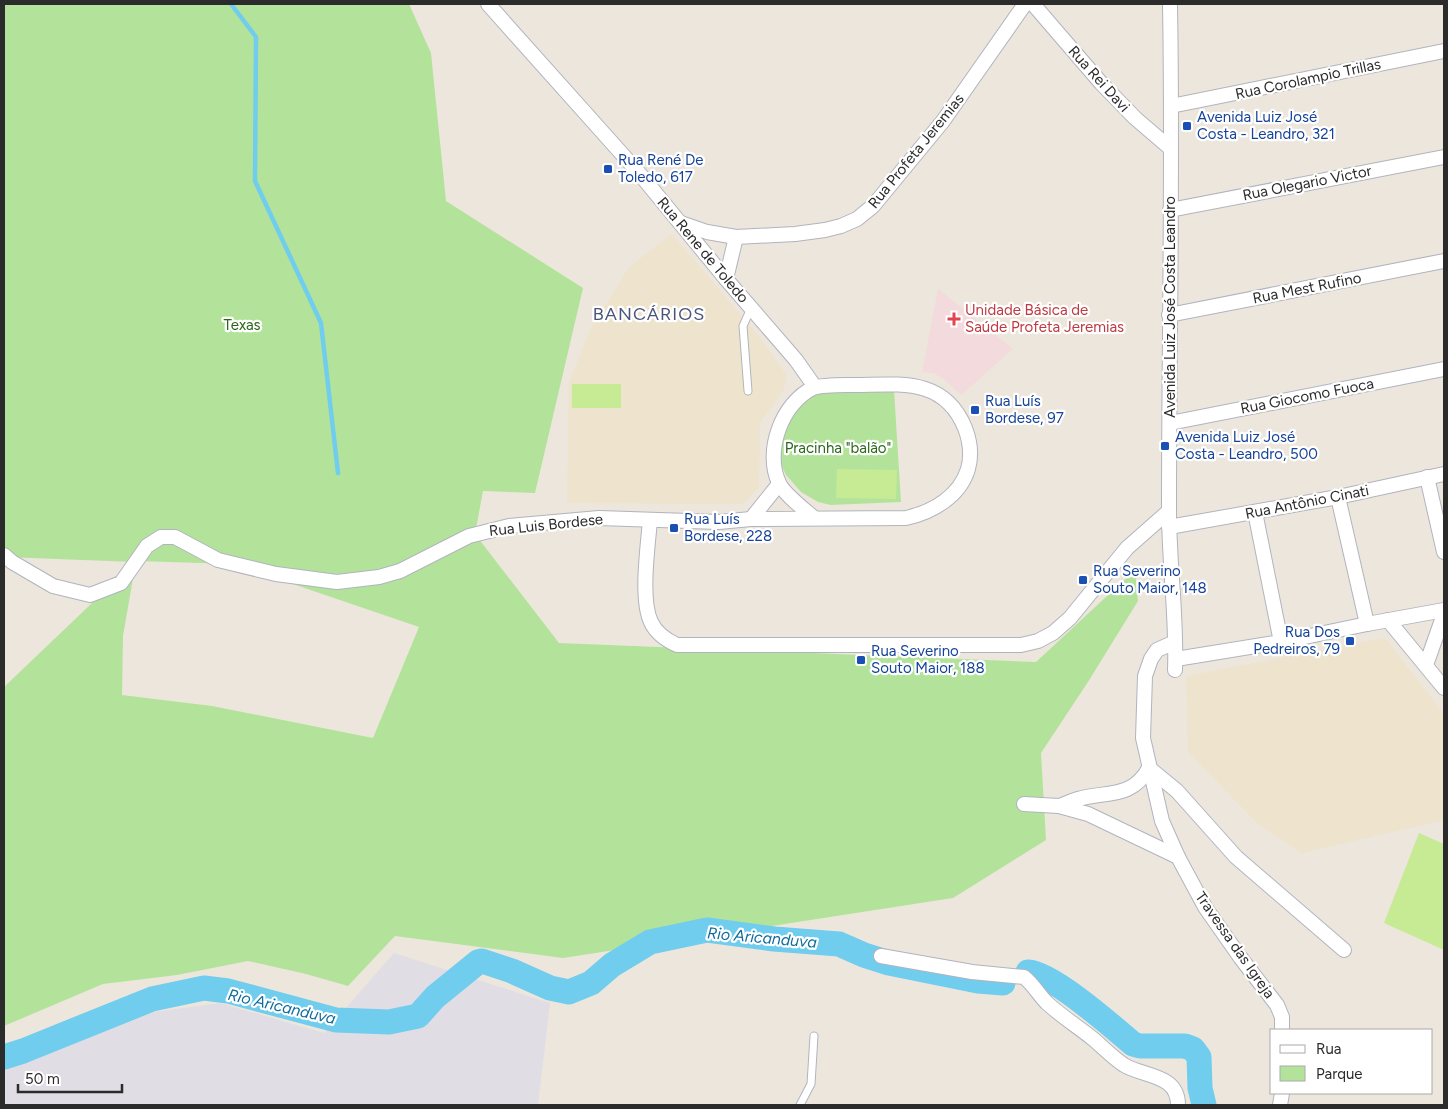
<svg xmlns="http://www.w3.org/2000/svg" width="1448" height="1109" font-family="Figtree,sans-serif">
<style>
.industrial{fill:#e0dde5}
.education{fill:#eee3cc}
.medical{fill:#f3dadc}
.green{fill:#b3e39a;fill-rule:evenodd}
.pitch{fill:#c7ea95}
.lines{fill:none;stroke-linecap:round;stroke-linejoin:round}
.stream{stroke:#70cdee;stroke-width:4.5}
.river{stroke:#70cdee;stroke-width:25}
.lane-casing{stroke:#b1b4be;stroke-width:9}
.street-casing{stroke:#b1b4be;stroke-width:16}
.lane{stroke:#fff;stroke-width:7}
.street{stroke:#fff;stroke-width:14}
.transit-dot{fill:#1a4fb4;stroke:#fff;stroke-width:2}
.health-dot{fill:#e0444e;stroke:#fff;stroke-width:2}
.labels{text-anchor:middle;stroke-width:4.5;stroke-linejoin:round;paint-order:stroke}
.street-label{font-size:15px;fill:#2b2b2b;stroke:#fff}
.transit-label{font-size:15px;fill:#164399;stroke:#fff;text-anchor:start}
.health-label{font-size:15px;fill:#be3a42;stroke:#fff;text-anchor:start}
.park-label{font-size:15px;fill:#2b681a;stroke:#fff}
.water-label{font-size:16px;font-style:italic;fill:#0e6c9c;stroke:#fff}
.quarter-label{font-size:18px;letter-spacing:1px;fill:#4b547c;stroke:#fff}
</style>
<rect width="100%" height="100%" fill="#ede6dd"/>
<!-- industrial -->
<path class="industrial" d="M 394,953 L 550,1003 L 538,1105 L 4,1105 L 4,1067 L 139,1014 L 220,1003 L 324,1033 Z"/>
<!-- education -->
<g class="education">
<path d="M 672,234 L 761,339 L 787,376 L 783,391 L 760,423 L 759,489 L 757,489 L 743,504 L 567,503 L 569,382 L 591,328 L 630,266 Z"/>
<path d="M 1378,639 L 1385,639 L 1389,643 L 1444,714 L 1444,820 L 1301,853 L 1258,824 L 1188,752 L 1186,676 Z"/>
</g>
<!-- medical -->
<path class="medical" d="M 938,289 L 1013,349 L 961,395 L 945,380 L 934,373 L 922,372 Z"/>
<!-- green -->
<g class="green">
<path d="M 4,4 L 409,4 L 431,53 L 446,201 L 583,288 L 535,493 L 483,491 L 475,534 L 559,643 L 1036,662 L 1135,570 L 1138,601 L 1088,682 L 1041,753 L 1046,840 L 953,898 L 563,958 L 395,936 L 348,986 L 306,974 L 248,961 L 177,975 L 103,984 L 4,1026 L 4,687 L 135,562 L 4,557 ZM 136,561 L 234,564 L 419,627 L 373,738 L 212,706 L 122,695 L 123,636 Z"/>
<path d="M 894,390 L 901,502 L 831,505 L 818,502 L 801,492 L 786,475 L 779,460 L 782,427 L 804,401 L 819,392 Z"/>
</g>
<!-- pitch -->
<g class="pitch">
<rect x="572" y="384" width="49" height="24"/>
<path d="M 837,469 L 897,470 L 896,499 L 836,498 Z"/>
<path d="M 1419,833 L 1444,844 L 1444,950 L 1384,923 Z"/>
</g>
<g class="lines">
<!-- stream -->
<path class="stream" d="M 231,4 L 256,37 L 255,181 L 321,323 L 338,473"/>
<!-- river -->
<g class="river">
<path d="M 1028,972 C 1052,973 1113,1027 1133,1044 L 1140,1046 L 1185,1046 L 1193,1049 L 1199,1057 L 1200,1088 L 1204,1105"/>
<path d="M 4,1057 L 23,1051 L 152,999 L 204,988 L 228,991 L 336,1020 L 389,1022 L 418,1016 L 435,997 L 478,962 L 482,961 L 512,971 L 550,988 L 569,992 L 591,983 L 612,965 L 650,942 L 707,930 L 774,939 L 839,944 L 864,955 L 889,963 L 978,981 L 1003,983"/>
</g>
<defs>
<g id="lane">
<path d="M 748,391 L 743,326 L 751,308"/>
<path d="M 800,1105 L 811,1084 L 814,1036"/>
</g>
<g id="street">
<path d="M 488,4 L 639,173 L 726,279 L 796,360 L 815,387"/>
<path d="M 1033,4 L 1101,83 L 1135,118 L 1170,148"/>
<path d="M 1170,4 C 1173,173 1169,342 1169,511 C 1169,564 1177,617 1175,670"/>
<path d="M 1171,106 L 1444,51"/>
<path d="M 1170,210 L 1444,157"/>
<path d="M 681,223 L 707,232 L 736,237 L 795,234 L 825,230 L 841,226 L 857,219 L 873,206 L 943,121 L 1025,4"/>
<path d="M 726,279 L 736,237"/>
<path d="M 1169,315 L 1444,261"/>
<path d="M 1170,423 L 1444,369"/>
<path d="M 1427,477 L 1444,552"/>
<path d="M 1338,497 L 1367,624"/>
<path d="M 1255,512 L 1281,642"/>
<path d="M 751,519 L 779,484"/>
<path d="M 650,520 C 648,546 640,599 651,622 C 656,633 666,640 677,645 L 1021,645 L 1038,641 L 1053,633 L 1070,618 L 1127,548 L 1169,511"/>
<path d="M 1169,527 L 1338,497 L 1444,474"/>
<path d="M 4,555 L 12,562 L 53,586 L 90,595 L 121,583 L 147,546 L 161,537 L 175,537 L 218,560 L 276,574 L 337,582 L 379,577 L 400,571 L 469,536 L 509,526 L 599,518 L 719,522 L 751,519 L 906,518 C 933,512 960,496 968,469 C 972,455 970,441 965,428 C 945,379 903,384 859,385 C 847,385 824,384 813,388 C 782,403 764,451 779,483 C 783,493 805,510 814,518"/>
<path d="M 1388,620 L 1444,688"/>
<path d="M 1175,642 L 1157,650 L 1151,659 L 1145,676 L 1143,738 L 1162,821 L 1178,857 L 1205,907 L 1240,957 L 1277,1005 L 1282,1017 L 1282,1030"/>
<path d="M 1176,659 L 1281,642 L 1367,624 L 1444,610"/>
<path d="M 1426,665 L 1444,614"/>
<path d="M 1024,804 L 1059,806 L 1088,814 L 1178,857"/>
<path d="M 1059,806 C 1065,804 1071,801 1078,799 C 1106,791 1132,799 1149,768 L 1177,791 L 1236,857 L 1344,950"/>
<path d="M 881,956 L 972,972 L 1024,977 C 1033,984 1039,995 1047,1003 C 1061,1016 1077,1026 1092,1038 C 1103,1047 1112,1057 1124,1065 C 1144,1077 1178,1074 1178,1105"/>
<path d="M 1280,1105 L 1282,1093"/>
</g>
</defs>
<!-- lane casing -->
<use href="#lane" class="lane-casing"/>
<!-- street casing -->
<use href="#street" class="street-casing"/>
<!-- lane -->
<use href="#lane" class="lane"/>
<!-- street -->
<use href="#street" class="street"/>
</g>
<!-- markers -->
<g class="transit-dot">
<rect x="1182" y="121" width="10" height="10" rx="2.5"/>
<rect x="603" y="164" width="10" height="10" rx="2.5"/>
<rect x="970" y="405" width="10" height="10" rx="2.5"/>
<rect x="1160" y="441" width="10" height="10" rx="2.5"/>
<rect x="669" y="523" width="10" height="10" rx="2.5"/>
<rect x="1078" y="575" width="10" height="10" rx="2.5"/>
<rect x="1345" y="636" width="10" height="10" rx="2.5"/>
<rect x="856" y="655" width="10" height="10" rx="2.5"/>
</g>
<path class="health-dot" d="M951.5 311.5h5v5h5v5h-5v5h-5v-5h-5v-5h5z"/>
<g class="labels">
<!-- street labels -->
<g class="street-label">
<text transform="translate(1099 79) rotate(48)" y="5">Rua Rei Davi</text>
<text transform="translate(1308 79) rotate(-12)" y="5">Rua Corolampio Trillas</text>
<text transform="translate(916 151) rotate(-51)" y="5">Rua Profeta Jeremias</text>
<text transform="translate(1307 183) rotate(-11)" y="5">Rua Olegario Victor</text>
<text transform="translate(703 250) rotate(50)" y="5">Rua Rene de Toledo</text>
<text transform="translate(1307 288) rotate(-11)" y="5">Rua Mest Rufino</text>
<text transform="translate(1170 307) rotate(-90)" y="5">Avenida Luiz José Costa Leandro</text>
<text transform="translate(1307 396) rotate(-11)" y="5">Rua Giocomo Fuoca</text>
<text transform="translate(1307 502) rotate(-11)" y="5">Rua Antônio Cinati</text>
<text transform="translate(546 525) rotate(-6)" y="5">Rua Luis Bordese</text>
<text transform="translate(1235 945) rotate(55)" y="5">Travessa das Igreja</text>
</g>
<!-- transit labels -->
<g class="transit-label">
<text x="1197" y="122">Avenida Luiz José<tspan x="1197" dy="17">Costa - Leandro, 321</tspan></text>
<text x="618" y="165">Rua René De<tspan x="618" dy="17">Toledo, 617</tspan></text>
<text x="985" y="406">Rua Luís<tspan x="985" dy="17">Bordese, 97</tspan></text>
<text x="1175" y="442">Avenida Luiz José<tspan x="1175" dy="17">Costa - Leandro, 500</tspan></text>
<text x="684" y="524">Rua Luís<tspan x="684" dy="17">Bordese, 228</tspan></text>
<text x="1093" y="576">Rua Severino<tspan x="1093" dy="17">Souto Maior, 148</tspan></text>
<text x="1340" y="637" text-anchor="end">Rua Dos<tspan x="1340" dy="17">Pedreiros, 79</tspan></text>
<text x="871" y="656">Rua Severino<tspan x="871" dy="17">Souto Maior, 188</tspan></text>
</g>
<!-- health labels -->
<g class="health-label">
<text x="965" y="315">Unidade Básica de<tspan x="965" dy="17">Saúde Profeta Jeremias</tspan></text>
</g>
<!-- park labels -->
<g class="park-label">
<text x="242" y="330">Texas</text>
<text x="838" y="453">Pracinha "balão"</text>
</g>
<!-- water labels -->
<g class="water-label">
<text transform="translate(762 937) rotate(5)" y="6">Rio Aricanduva</text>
<text transform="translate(282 1006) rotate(13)" y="6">Rio Aricanduva</text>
</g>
<!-- quarter labels -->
<g class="quarter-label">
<text x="649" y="320">BANCÁRIOS</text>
</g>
</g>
<!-- border -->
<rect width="1448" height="1109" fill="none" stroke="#2b2b2b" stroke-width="10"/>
<!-- legend -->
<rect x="1270" y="1029" width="162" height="65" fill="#ffffff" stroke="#aaaaaa"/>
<rect x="1280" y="1045" width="25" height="8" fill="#ffffff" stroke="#aaaaaa"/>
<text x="1316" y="1054" font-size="15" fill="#2b2b2b">Rua</text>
<rect x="1280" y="1066" width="25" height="15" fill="#b3e39a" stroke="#aaaaaa"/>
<text x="1316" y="1079" font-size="15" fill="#2b2b2b">Parque</text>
<!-- scale -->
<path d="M18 1084v8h104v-8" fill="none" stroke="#2b2b2b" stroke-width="2.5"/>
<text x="25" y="1084" font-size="15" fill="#2b2b2b" stroke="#ffffff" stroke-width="4" paint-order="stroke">50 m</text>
</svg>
